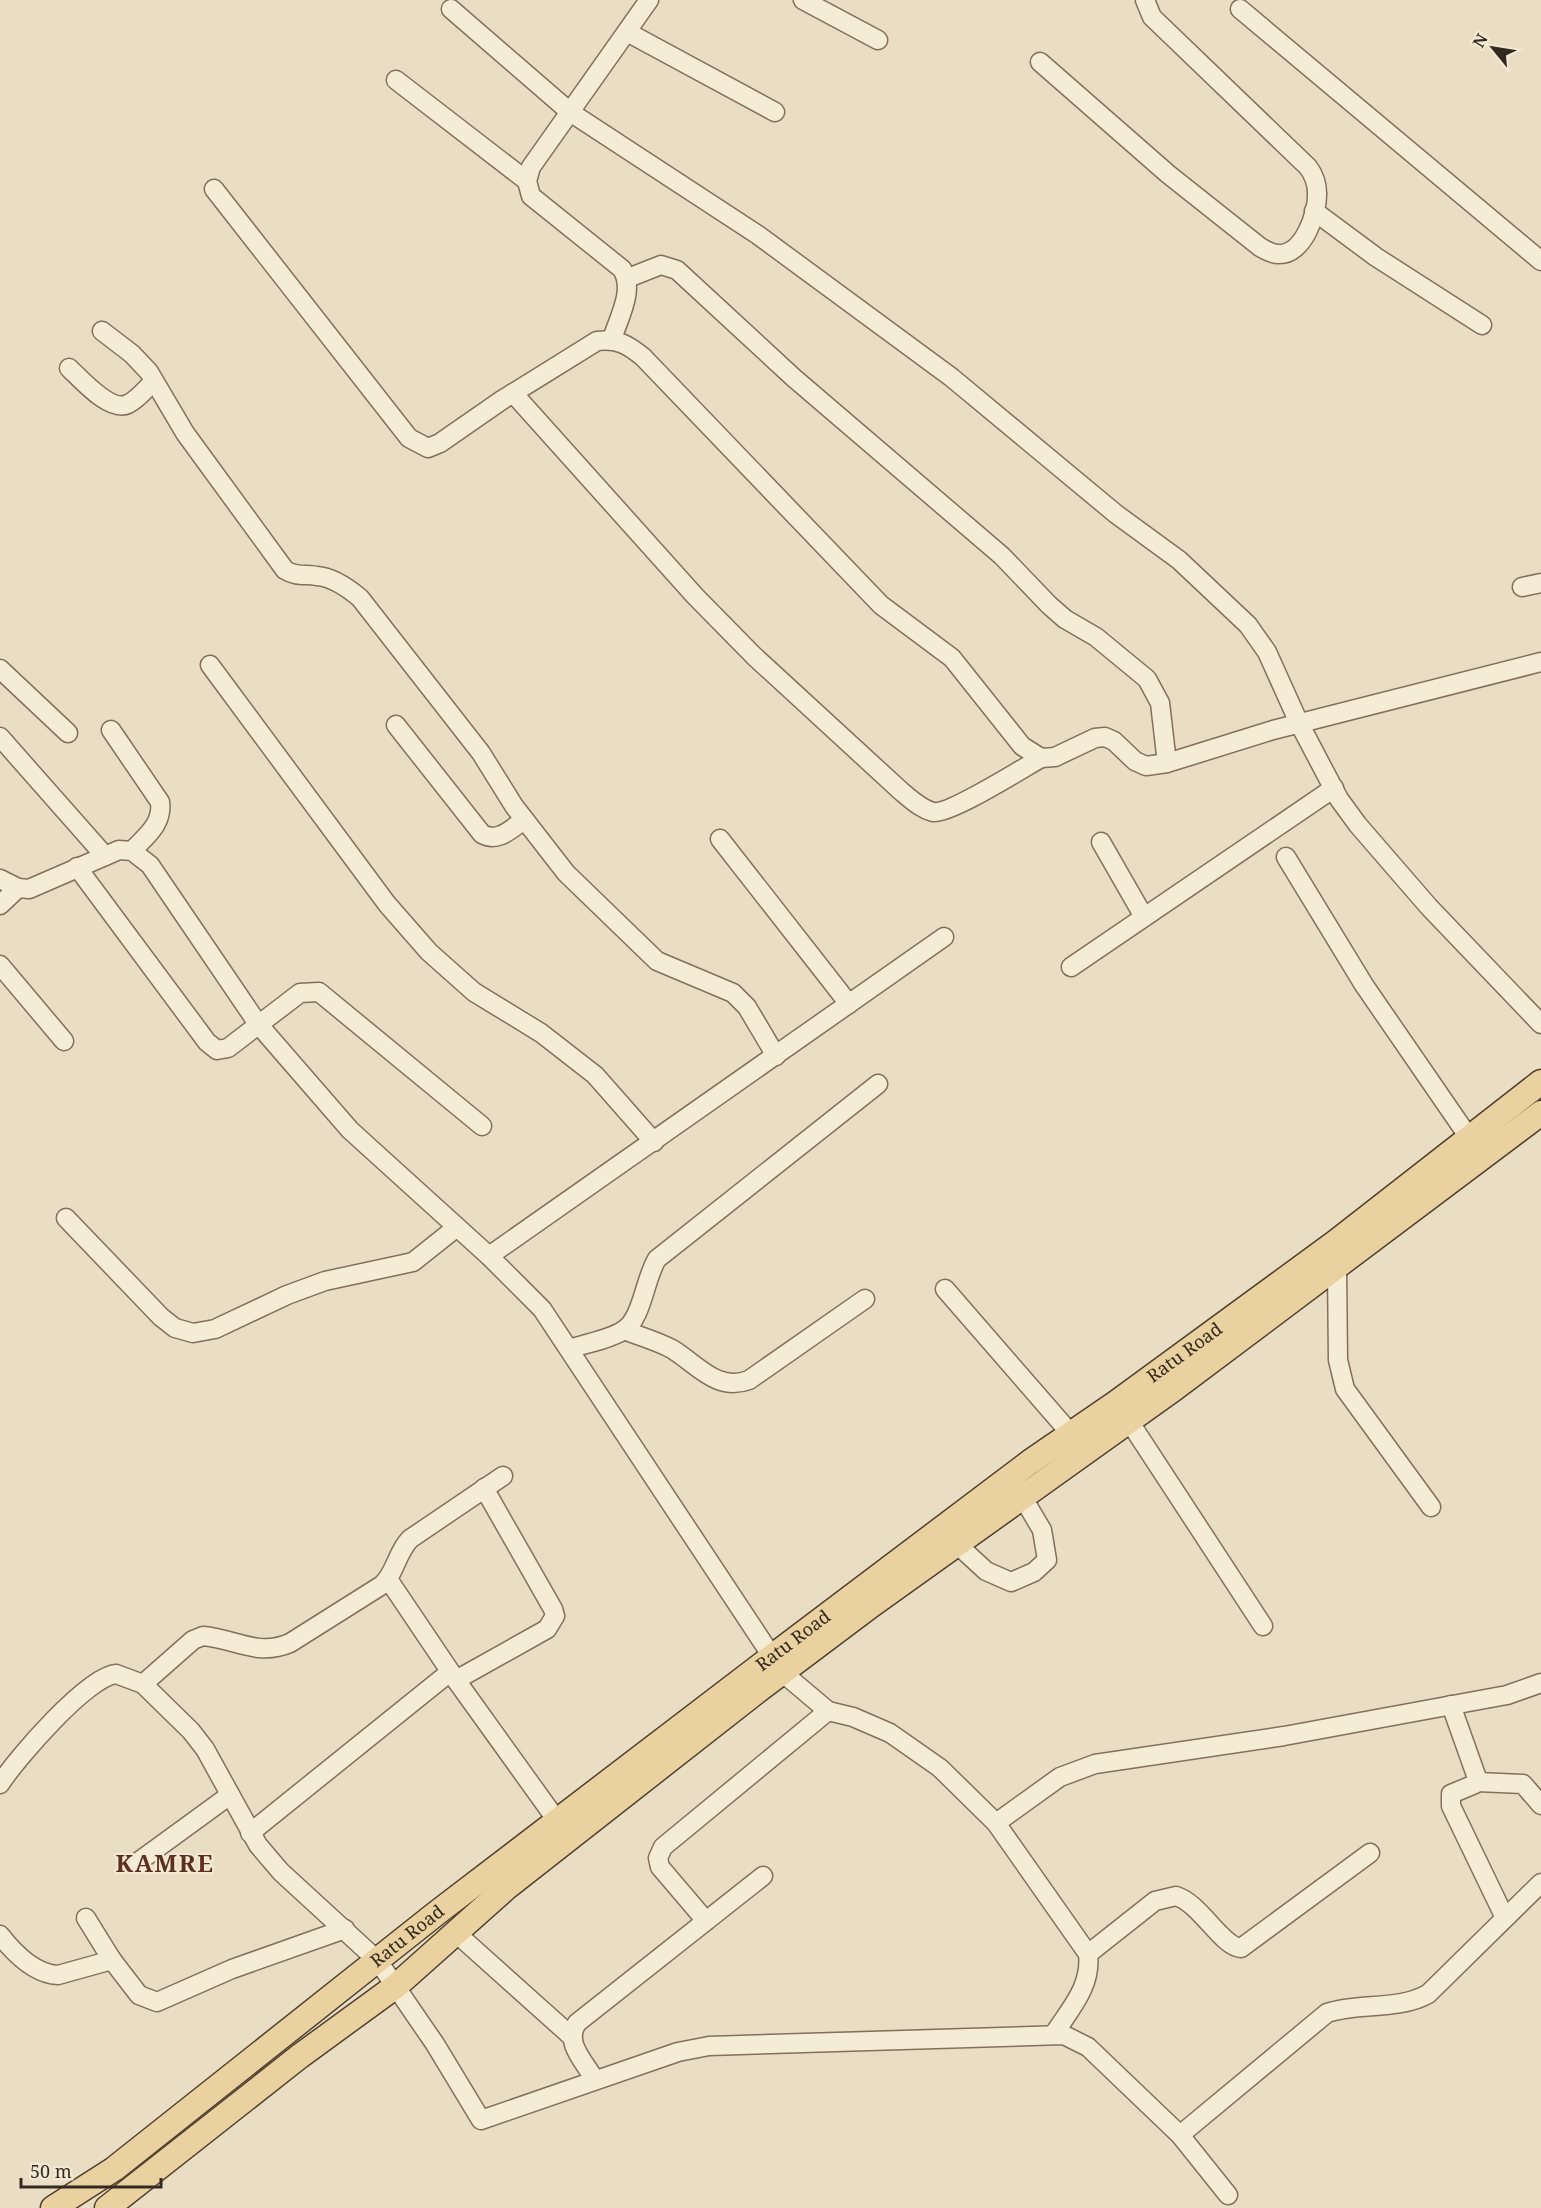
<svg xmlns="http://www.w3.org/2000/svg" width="1541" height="2208" font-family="'Noto Serif',serif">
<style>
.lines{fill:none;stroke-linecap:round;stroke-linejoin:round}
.minor-casing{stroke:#82705c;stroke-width:21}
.major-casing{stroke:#503f30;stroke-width:27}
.minor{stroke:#f5ecd6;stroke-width:18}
.major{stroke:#e9d29f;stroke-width:24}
.labels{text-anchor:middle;stroke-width:4.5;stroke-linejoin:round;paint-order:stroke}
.street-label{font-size:18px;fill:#34291f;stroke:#f2e9d3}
.district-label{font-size:24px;font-weight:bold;letter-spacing:1.5px;fill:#5c2f22;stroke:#f2e9d3}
</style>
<rect width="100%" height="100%" fill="#e9dec4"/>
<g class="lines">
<defs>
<g id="minor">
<path d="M 803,0 L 878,40"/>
<path d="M 451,9 L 570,112 L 758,235 L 951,377 L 1116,514 L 1179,560 L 1248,625 L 1267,652 L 1299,723 L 1339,799 L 1358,825 L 1429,907 L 1541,1024"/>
<path d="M 1240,9 L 1541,261"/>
<path d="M 627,32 L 775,112"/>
<path d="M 1040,62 L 1168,174 L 1260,247 C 1265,250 1272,254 1278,254 C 1303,256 1318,213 1317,193 C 1317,182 1314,175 1308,167 L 1152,17 L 1145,0"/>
<path d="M 396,80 L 527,181"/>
<path d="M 214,189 L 409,438 L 428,448 L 440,443 L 502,400 L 597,341 C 618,339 627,344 643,357 L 881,605 L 952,658 L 1022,746 L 1041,758 L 1055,757 L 1095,738 L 1105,737 L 1114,741 L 1135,761 L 1146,766 L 1167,763 L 1273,730 L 1541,662"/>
<path d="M 1314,211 L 1376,257 L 1482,325"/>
<path d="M 628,278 L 661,265 L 677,270 L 794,378 L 1002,556 L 1049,605 L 1065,619 L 1096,637 L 1147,679 L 1160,703 L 1167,763"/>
<path d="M 102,331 L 132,354 L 149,372 L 185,433 L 285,570 C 296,577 305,574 317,576 C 333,577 348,588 360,598 L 481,753 L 514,806 L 566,873 L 657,961 L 733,993 L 747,1007 L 776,1056"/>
<path d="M 612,339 C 619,317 635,290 622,269 L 531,196 L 527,181 L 531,167 L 649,0"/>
<path d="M 69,368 C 81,379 110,413 128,404 C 137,400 146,389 153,382"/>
<path d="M 513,393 L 695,596 L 754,656 L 902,792 C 912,800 921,809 933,812 C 949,815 1023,768 1041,758"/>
<path d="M 1522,587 L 1541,583"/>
<path d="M 210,665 L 387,904 L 429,952 L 474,992 L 541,1033 L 595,1075 L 654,1142"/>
<path d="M 0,669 L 68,733"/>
<path d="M 396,725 L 482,834 C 498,843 511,829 524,820"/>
<path d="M 111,730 L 160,802 C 163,824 146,836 132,851"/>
<path d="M 0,737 L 105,856"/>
<path d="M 720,839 L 849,1004"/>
<path d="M 1101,842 L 1144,917"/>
<path d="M 1286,857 L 1364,985 L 1470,1139"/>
<path d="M 77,867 L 207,1042 L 217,1050 L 228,1048 L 300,993 L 319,992 L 482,1126"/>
<path d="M 0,879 L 18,888 L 29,889 L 119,850 L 132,851 L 150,865 L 258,1024 L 350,1130 L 489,1256 L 542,1309 L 783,1673 L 828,1711 L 853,1717 L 890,1733 L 940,1768 L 996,1823 L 1088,1954 C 1092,1986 1070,2009 1054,2034"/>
<path d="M 0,905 L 18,888"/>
<path d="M 0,965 L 64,1041"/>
<path d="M 1071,967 L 1334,788"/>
<path d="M 66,1218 L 161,1317 L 175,1328 L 193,1333 L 215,1329 L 287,1295 L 325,1281 L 413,1262 L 457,1227"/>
<path d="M 489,1256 L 944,937"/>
<path d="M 1337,1268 L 1338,1360 L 1345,1389 L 1431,1507"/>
<path d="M 945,1289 L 1071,1434"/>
<path d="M 624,1330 C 639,1336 657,1341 672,1349 C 698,1365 717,1392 749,1380 L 865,1299"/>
<path d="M 570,1349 C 586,1343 609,1340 624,1330 C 642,1319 645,1278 657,1259 L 878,1084"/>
<path d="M 1129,1421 L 1263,1626"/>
<path d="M 948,1536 L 986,1571 L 1011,1582 L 1034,1572 L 1047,1560 L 1042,1530 L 1016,1486"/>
<path d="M 388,1579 L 456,1680 L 558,1822"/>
<path d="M 456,1680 L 547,1629 L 555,1616 L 553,1609 L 484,1488"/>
<path d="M 143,1684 L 193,1640 L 203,1636 C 236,1639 257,1657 290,1643 L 382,1585 C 396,1572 396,1554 410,1539 L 503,1476"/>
<path d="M 1451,1705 L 1477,1778 L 1475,1784 L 1451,1794 L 1451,1806 L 1505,1918"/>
<path d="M 1477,1782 L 1523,1784 L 1541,1805"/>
<path d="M 0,1784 C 17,1758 87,1677 116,1674 L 143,1684 L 191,1731 L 205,1749 L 258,1845 L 281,1872 L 378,1961 L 435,2044 L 481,2120 L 678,2052 L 709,2046 L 1064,2035 L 1088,2047 L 1180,2135 L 1228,2195"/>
<path d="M 996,1823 L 1060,1777 L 1095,1764 L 1284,1736 L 1507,1695 L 1541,1683"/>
<path d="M 250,1833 L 450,1672"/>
<path d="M 138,1862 L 230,1795"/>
<path d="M 86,1918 L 112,1960"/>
<path d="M 706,1921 L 660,1867 L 658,1858 L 663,1847 L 828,1711"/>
<path d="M 456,1933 L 571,2036"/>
<path d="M 0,1935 C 14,1953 34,1974 58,1975 L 112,1960 L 139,1995 L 157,2002 L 232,1969 L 345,1929"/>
<path d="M 1088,1954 L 1155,1901 L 1176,1896 C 1200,1903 1222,1947 1241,1948 L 1370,1853"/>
<path d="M 595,2080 C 584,2061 564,2043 577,2023 L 763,1876"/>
<path d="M 1180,2135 L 1327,2013 C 1360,2002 1397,2011 1428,1994 L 1541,1883"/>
</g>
<g id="major">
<path id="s1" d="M 53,2208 L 114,2169 L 438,1912 L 773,1656 L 1030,1462 L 1116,1403 L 1336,1242 L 1541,1082"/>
<path d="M 107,2208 L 300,2056 L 396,1986 L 507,1887 L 761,1688 L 873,1604 L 1175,1388 L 1541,1113"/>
</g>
</defs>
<!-- minor casing -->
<use href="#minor" class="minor-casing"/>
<!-- major casing -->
<use href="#major" class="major-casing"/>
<!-- minor -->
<use href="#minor" class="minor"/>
<!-- major -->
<use href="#major" class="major"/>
</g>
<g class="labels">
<!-- street labels -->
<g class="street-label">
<text dy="6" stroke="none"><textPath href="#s1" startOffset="1419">Ratu Road</textPath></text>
<text dy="6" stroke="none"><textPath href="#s1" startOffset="933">Ratu Road</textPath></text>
<text dy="6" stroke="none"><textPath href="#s1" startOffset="447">Ratu Road</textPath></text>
</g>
<!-- district labels -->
<g class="district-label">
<text x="165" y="1872">KAMRE</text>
</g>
</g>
<!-- north arrow -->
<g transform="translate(1493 48) rotate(300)" stroke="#f2e9d3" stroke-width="4.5" paint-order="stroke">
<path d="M0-4.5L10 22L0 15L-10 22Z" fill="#34291f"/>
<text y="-9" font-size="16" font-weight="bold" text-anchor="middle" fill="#34291f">N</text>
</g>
<!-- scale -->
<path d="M21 2178v9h140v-9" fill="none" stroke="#34291f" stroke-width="3"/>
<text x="30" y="2178" font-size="18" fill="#34291f" stroke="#f2e9d3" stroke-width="4.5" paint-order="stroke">50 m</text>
</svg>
